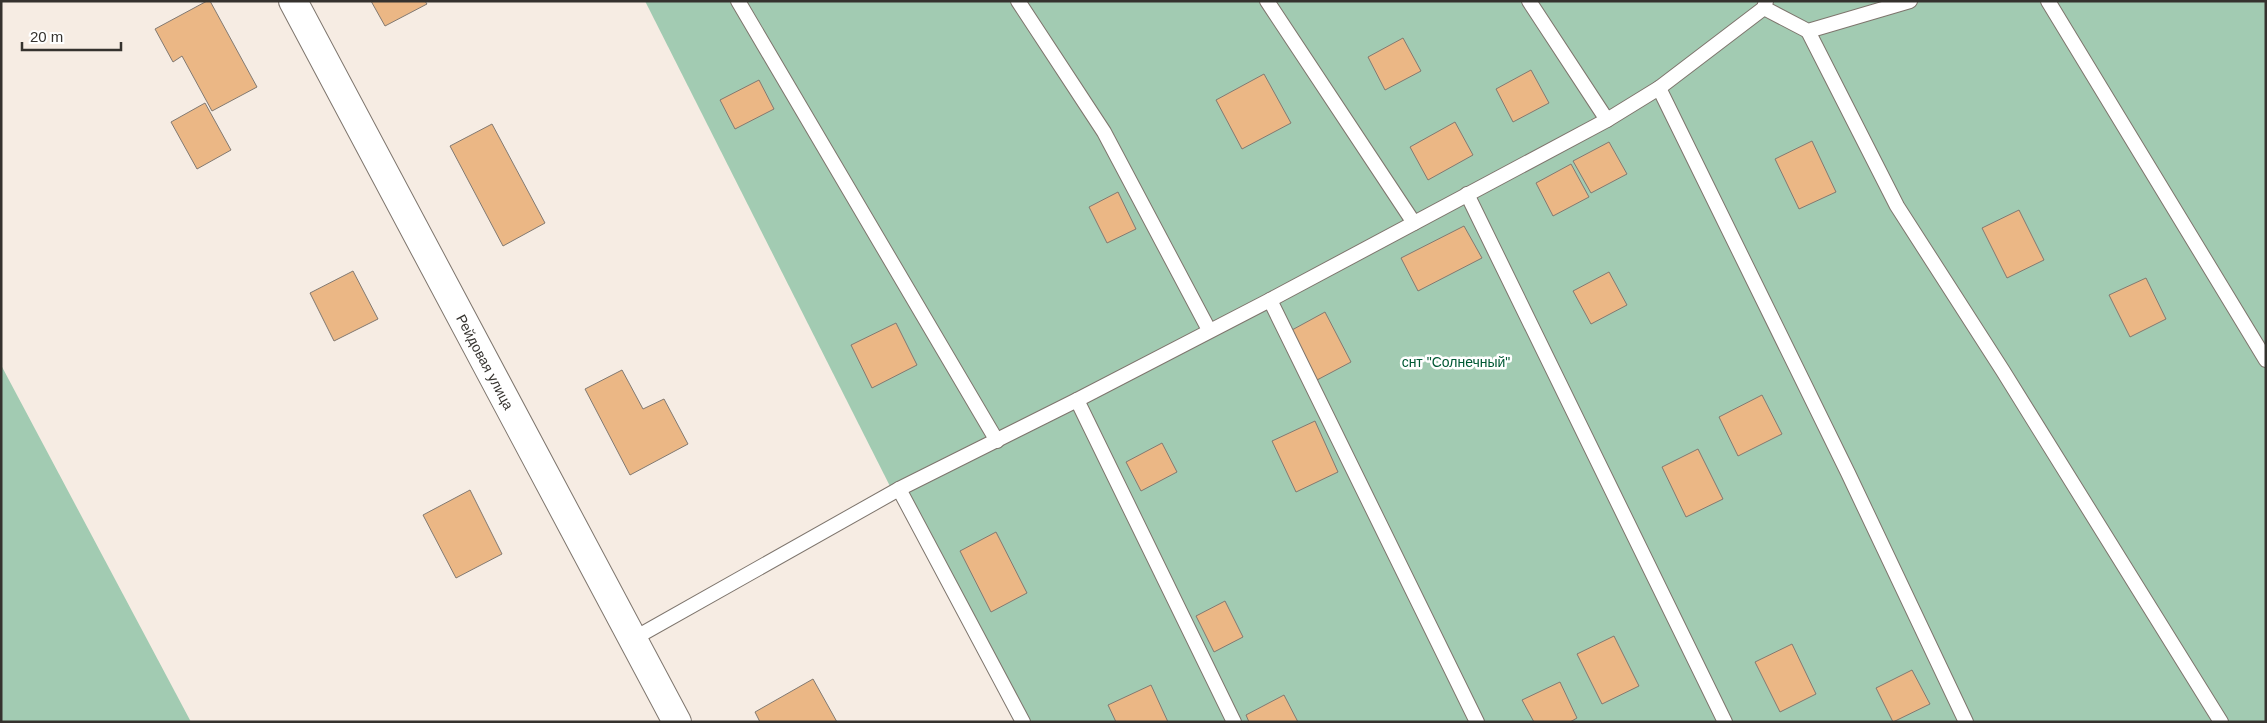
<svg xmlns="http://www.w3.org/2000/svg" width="2267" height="723" font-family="Helvetica,sans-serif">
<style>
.green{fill:#a2cbb2}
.building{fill:#ebb785;stroke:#827971}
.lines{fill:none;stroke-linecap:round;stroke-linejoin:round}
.lane-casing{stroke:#7e756d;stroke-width:16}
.street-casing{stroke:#7e756d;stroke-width:30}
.lane{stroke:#fff;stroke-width:14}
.street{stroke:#fff;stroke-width:28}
.labels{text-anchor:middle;stroke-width:5;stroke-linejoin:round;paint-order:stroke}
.street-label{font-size:14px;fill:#35322e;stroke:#fff}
.park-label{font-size:14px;fill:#005834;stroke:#fff}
</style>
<rect width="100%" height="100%" fill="#f6ece3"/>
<!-- green -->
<g class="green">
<path d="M 645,1 L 2266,1 L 2266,722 L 1016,722 L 900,506 Z"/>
<path d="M 1,365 L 191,722 L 1,722 Z"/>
</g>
<!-- building -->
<g class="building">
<path d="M 207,1 L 210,1 L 257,87 L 212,111 L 182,56 L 173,62 L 155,29 Z"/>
<path d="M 371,1 L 425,1 L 427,4 L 385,26 Z"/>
<path d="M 1403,38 L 1421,71 L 1385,90 L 1368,57 Z"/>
<path d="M 1531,70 L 1549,103 L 1513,122 L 1496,89 Z"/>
<path d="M 1264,74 L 1291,123 L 1242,149 L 1216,100 Z"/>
<path d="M 759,80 L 774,109 L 735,129 L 720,100 Z"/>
<path d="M 205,103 L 231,150 L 197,169 L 171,122 Z"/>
<path d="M 1455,122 L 1473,155 L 1428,180 L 1410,147 Z"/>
<path d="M 492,124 L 545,223 L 503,246 L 450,146 Z"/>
<path d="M 1812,141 L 1836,192 L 1799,209 L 1775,159 Z"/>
<path d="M 1609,142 L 1627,174 L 1591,193 L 1573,161 Z"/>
<path d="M 1571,164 L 1589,197 L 1553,216 L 1536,183 Z"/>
<path d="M 1118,192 L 1136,229 L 1107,243 L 1089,207 Z"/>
<path d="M 2019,210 L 2044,260 L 2007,278 L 1982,228 Z"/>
<path d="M 1464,226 L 1482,258 L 1418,291 L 1401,258 Z"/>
<path d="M 353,271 L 378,319 L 334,341 L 310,293 Z"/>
<path d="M 1609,272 L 1627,305 L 1591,324 L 1573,291 Z"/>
<path d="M 2146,278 L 2166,319 L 2130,337 L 2109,295 Z"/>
<path d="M 1325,312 L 1351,362 L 1317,380 L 1292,330 Z"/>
<path d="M 896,323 L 917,365 L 872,388 L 851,345 Z"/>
<path d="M 622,370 L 643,409 L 664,399 L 688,444 L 630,475 L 585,389 Z"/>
<path d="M 1762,395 L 1782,434 L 1738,456 L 1719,417 Z"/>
<path d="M 1315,421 L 1338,472 L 1296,492 L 1272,441 Z"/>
<path d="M 1162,443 L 1177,472 L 1141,491 L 1126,462 Z"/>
<path d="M 1698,449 L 1723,499 L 1686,517 L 1662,467 Z"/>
<path d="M 470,490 L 502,554 L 456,578 L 423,515 Z"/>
<path d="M 996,532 L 1027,593 L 991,612 L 960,551 Z"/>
<path d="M 1225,601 L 1243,637 L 1214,652 L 1196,616 Z"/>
<path d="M 1614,636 L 1639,686 L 1602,704 L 1577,654 Z"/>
<path d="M 1792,644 L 1816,694 L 1780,712 L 1755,662 Z"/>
<path d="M 1912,670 L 1930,704 L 1893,722 L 1876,688 Z"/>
<path d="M 813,679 L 837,722 L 760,722 L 755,712 Z"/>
<path d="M 1560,682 L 1577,718 L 1570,722 L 1534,722 L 1522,700 Z"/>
<path d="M 1151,685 L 1168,722 L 1116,722 L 1108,705 Z"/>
<path d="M 1284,695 L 1298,722 L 1249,722 L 1246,715 Z"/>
</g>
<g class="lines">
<defs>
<g id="lane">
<path d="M 738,1 L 997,441"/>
<path d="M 1018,1 L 1104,132 L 1209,330"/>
<path d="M 1267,1 L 1414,223"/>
<path d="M 1529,1 L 1607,120"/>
<path d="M 2048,1 L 2266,360"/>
<path d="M 1764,8 L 1808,31 L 1910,1"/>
<path d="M 1808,31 L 1897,206 L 2003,371 L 2221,722"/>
<path d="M 1659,88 L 1848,473 L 1966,722"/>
<path d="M 1467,194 L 1725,722"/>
<path d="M 1270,300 L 1477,722"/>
<path d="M 1077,400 L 1234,722"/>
<path d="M 899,489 L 1023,722"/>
<path d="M 633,639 L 899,489 L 1077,400 L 1270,300 L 1607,120 L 1659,88 L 1764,8 L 1766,1"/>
</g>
<path id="street" d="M 293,1 L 677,722"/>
</defs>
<!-- lane casing -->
<use href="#lane" class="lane-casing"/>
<!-- street casing -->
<use href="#street" class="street-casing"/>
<!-- lane -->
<use href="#lane" class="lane"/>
<!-- street -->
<use href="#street" class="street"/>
</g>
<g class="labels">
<!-- street labels -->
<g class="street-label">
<text transform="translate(485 362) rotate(62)" y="5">Рейдовая улица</text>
</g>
<!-- park labels -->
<g class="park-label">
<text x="1456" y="367">снт "Солнечный"</text>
</g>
</g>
<!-- border -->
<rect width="2267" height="723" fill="none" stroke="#35322e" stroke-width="5"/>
<!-- scale -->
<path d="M22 42v8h99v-8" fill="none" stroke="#35322e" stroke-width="2.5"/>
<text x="30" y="42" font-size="15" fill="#35322e" stroke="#ffffff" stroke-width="4" paint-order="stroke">20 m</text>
</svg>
